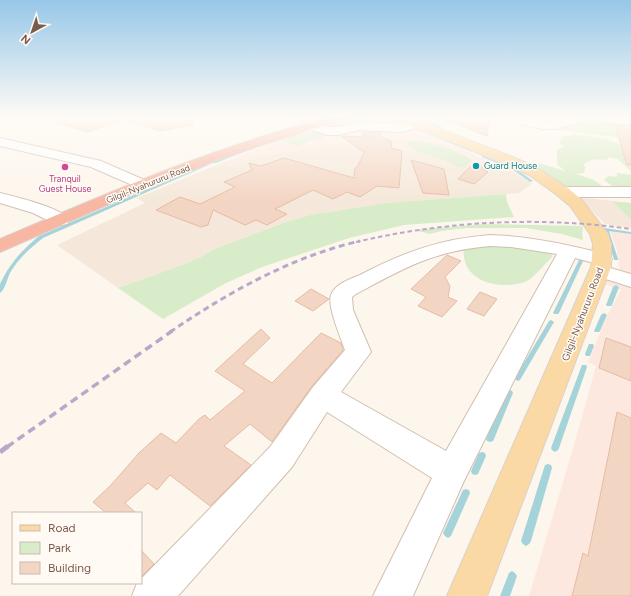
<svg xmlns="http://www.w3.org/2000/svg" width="631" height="596" font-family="Figtree,sans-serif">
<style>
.residential{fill:#f5e8da}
.commercial{fill:#fde8e0}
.green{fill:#d8ecc9}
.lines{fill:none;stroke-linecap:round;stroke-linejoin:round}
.stream{fill:#a5d3da;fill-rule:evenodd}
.building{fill:#f3d5c3;stroke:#e6bba3}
.minor-tunnel{stroke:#dcd0c4;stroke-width:12;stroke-dasharray:12 6;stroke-linecap:butt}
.minor-casing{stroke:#d1beb0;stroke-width:2}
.major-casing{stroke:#dad1cd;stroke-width:2}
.highway-casing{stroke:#dad1cd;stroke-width:2}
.minor{fill:#fff;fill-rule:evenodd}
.major{fill:#fbd9a5;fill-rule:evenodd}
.highway{fill:#f7b7a3;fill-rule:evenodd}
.rail-far3{stroke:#b9a8c9;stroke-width:2;stroke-dasharray:4.5 3;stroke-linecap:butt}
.rail-far2{stroke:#b9a8c9;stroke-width:3;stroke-dasharray:6 4;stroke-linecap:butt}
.rail-far1{stroke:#b9a8c9;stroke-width:3.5;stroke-dasharray:8 5;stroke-linecap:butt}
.rail{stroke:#b9a8c9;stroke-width:5;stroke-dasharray:10 6;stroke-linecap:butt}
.culture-dot{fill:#0f9aa8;stroke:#fffaf3;stroke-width:1.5}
.hotel-dot{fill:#d1479c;stroke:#fffaf3;stroke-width:1.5}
.labels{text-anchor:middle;stroke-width:3;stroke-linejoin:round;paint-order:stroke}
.far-culture-label{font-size:9px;fill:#0d838f;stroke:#fffaf3;text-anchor:start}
.far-hotel-label{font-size:9px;fill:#b23c85;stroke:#fffaf3}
.far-street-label{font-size:9px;fill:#7a5c4d;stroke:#fffaf3}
.street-label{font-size:10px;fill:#7a5c4d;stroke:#fffaf3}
</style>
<rect width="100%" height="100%" fill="#fdf6ec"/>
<!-- residential -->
<g class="residential">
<path d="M 342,145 L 372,146 L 407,149 L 460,159 L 516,173 L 532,184 L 519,193 L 386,203 L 310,215 L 283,223 L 212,250 L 201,257 L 179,266 L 118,288 L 57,245 L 145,203 L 137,198 L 224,162 L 232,166 L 262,156 L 301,149 Z"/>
<path d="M 579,197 L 612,201 L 631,220 L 631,228 L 605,224 Z"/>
</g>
<!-- commercial -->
<g class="commercial">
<path d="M 370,117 L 384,118 L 398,122 L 517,173 L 407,149 L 372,146 L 342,145 L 301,149 L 262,156 L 232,166 L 224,162 L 291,136 Z"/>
<path d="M 610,230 L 631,234 L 631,276 L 620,271 L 617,251 Z"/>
<path d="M 606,277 L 631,285 L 631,596 L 529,596 L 576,438 L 596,366 L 588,362 L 607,316 L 621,290 L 603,283 Z"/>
</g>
<!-- green -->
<g class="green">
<path d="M 584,120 L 595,120 L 631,124 L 631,139 L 555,129 Z"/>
<path d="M 310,132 L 321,133 L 324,137 L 322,139 L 312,140 L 298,146 L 281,141 Z"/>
<path d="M 571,134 L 607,139 L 628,148 L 631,156 L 631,171 L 618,159 L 609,157 L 607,160 C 598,159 592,158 584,164 L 585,169 L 584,173 L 576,174 L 592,179 L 616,195 L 613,197 L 592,198 L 575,195 L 527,164 C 539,161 554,168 565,171 L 557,164 L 557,150 L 565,146 L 560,144 L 560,140 L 564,136 L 573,136 Z"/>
<path d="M 410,140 C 431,142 454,149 472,160 C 470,162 467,167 463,167 C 458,168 453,163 448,161 C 434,156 416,154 406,142 Z"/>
<path d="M 617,173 L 631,175 L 631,193 L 615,188 L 604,180 L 608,176 L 617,177 Z"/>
<path d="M 506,194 L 507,202 L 514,217 L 404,225 L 349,238 L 262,267 L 226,283 L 163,319 L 118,288 L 179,266 L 201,257 L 212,250 L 283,223 L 310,215 L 386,203 Z"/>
<path d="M 612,201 L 631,203 L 631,220 Z"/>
<path d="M 485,224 L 582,226 L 583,228 L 582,234 L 583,240 L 562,234 L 526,228 L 467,228 L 441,231 L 430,234 L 414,230 Z"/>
<path d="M 484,243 L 544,249 L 553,256 C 546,263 533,279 525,282 C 498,291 459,281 464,246 Z"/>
</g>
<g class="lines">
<!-- stream -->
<g class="stream">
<path d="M 362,117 L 368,117 L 325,128 L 324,127 Z"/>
<path d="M 384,117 L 389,117 L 407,124 L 405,125 Z"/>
<path d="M 416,117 L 420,117 L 442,127 L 440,128 Z"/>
<path d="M 416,127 L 474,150 L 475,151 L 472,152 L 415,129 L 415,128 Z"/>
<path d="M 310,129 L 312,130 L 288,138 L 285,137 Z"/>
<path d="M 251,147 L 254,148 L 216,163 L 213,163 L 43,238 C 30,248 18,259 10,273 C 7,279 5,290 0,293 L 0,284 L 1,282 C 11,262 22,250 39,236 L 208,163 L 207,162 L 208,161 L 215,161 Z"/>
<path d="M 482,155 L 484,155 L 515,168 L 533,181 L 530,182 L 513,170 L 482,157 Z"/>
<path d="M 604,228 L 631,232 L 631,234 L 609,231 L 618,259 L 618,260 L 614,260 L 614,259 L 604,229 Z"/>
<path d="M 580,258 L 584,258 L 584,259 L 559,313 L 558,314 L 554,314 L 553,313 Z"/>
<path d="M 616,285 L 619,287 L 612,305 L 611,306 L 607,306 L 606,305 L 613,287 Z"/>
<path d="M 604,313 L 607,315 L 600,331 L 599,332 L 595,332 L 594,331 L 601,315 Z"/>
<path d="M 551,320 L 554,322 L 520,380 L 518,381 L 516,380 L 515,378 L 516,376 L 549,321 Z"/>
<path d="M 589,344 L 593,344 L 594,346 L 590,356 L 586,356 L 585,354 Z"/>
<path d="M 582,365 L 586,365 L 587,367 L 559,448 L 558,450 L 555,452 L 552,450 L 551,448 Z"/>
<path d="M 510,390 L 512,391 L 513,393 L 494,439 L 493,441 L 490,442 L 487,441 L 486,439 L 507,393 L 508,391 Z"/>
<path d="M 482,452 L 485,453 L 486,456 L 478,474 L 475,475 L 472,474 L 471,471 L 479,453 Z"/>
<path d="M 548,464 L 551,465 L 552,468 L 531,541 L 529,544 L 526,546 L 523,544 L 521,541 L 544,468 L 545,465 Z"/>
<path d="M 466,489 L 469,490 L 470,493 L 451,536 L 448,538 L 445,536 L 443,533 L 463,490 Z"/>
<path d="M 512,571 L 515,573 L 517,576 L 510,596 L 500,596 L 509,573 Z"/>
</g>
</g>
<!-- building -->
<g class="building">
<path d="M 53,117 L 122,117 L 122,120 L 87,132 L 52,121 Z"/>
<path d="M 127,117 L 193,117 L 194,124 L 160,131 L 126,120 Z"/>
<path d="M 442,117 L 490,117 L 487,136 L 442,118 Z"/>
<path d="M 615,125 L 631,126 L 631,164 L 627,165 Z"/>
<path d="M 363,132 L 380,132 L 381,138 L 388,139 L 388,141 L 392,141 L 391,148 L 402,151 L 399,188 L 377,186 L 360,197 L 347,192 L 333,199 L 313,190 L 275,209 L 287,214 L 267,225 L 256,220 L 245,225 L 213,210 L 208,225 L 201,227 L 156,210 L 180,197 L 200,204 L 235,187 L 224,182 L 252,170 L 249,163 L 261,166 L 284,158 L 354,178 L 355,168 L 358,166 L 364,152 L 341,136 L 362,137 Z"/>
<path d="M 411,160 L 444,169 L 449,195 L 423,193 Z"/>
<path d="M 475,162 L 488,172 L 474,184 L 458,179 Z"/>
<path d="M 447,255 L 461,261 L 445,277 L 450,286 L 448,297 L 457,301 L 442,317 L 418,306 L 426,297 L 411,289 Z"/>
<path d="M 311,289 L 329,299 L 313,311 L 295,301 Z"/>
<path d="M 480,292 L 497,299 L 484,316 L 467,309 Z"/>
<path d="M 261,329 L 270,338 L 243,364 L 272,383 L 321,333 L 341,343 L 343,350 L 312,386 L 272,442 L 250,424 L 224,446 L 251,465 L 210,506 L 170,475 L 157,490 L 148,483 L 125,503 L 136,513 L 106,513 L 93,502 L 111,485 L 139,453 L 161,433 L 176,443 L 199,419 L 205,415 L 210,420 L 245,391 L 215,371 Z"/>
<path d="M 606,338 L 631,347 L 631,381 L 599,368 Z"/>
<path d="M 617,412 L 631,418 L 631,596 L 572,596 L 583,553 L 588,556 Z"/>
<path d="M 141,550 L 154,564 L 141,577 Z"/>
</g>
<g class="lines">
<!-- minor-tunnel -->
<path class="minor-tunnel" d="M 363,133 L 380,134"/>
<defs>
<g id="minor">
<path d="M 508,117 L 525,117 L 548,122 L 571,117 L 631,119 L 631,125 L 587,120 L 556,129 L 541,129 L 520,124 Z"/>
<path d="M 419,121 L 423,122 L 425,124 L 423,126 L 402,132 L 359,130 L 338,135 L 328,135 L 305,128 L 303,126 L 305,124 L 309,122 L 328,127 L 338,127 L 359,122 L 402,124 Z"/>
<path d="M 0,138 L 101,161 L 149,182 L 152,185 L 149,188 L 144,190 L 139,188 L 91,167 L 0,146 Z"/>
<path d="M 563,187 L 631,187 L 631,197 L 563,197 L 557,195 L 555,192 L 557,189 Z"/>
<path d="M 0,193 C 16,197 60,207 70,220 L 67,224 L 61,225 L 55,224 L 33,213 L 0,203 Z"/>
<path d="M 490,235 C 531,236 569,245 609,255 L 612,259 L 609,263 L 602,265 L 575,258 L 463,483 L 413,596 L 373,596 L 432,478 L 327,412 L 292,467 L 178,596 L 132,596 L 137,583 L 141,583 L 141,579 L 270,447 L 313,387 L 345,350 C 341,338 327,306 331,295 C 335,284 350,279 360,275 C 404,252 440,239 490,235 ZM 490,246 L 511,247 L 557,254 L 446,451 L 341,392 L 371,352 L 353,310 L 352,297 L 356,294 C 404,268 433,251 490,246 Z"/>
<path d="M 600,265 L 631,274 L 631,287 L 593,275 L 590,271 L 593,267 Z"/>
</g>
<path id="major" d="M 393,117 L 409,117 L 513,157 L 539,169 L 569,189 L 582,200 L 608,234 L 611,244 L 611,267 L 487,596 L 447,596 L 591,267 L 593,244 L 590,234 L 570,206 L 557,195 L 529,175 L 503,163 L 394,119 Z"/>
<path id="highway" d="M 330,117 L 350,117 L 349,119 L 305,131 L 217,160 L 132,194 L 0,252 L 0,239 C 108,193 216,146 330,117 Z"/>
</defs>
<!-- minor casing -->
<use href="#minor" class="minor-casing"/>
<!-- major casing -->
<use href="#major" class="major-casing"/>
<!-- highway casing -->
<use href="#highway" class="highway-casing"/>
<!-- minor -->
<use href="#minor" class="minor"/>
<!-- major -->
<use href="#major" class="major"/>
<!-- highway -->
<use href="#highway" class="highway"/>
<!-- rail-far3 -->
<path class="rail-far3" d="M 356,242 C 446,221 539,216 631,229"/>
<!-- rail-far2 -->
<path class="rail-far2" d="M 170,332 C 229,292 291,257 360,241"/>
<!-- rail-far1 -->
<path class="rail-far1" d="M 7,447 L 172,331"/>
<!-- rail -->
<path class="rail" d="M 0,452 L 8,446"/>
</g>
<!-- sky -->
<linearGradient id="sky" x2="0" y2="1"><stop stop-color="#97c7e8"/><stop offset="0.58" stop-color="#fefbf6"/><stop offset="1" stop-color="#fefbf6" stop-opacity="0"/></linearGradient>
<rect width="631" height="201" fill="url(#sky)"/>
<!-- markers -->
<circle class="culture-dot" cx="476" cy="166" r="4"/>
<circle class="hotel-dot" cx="65" cy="167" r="4"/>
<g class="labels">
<!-- far-culture labels -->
<g class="far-culture-label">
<text x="484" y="169">Guard House</text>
</g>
<!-- far-hotel labels -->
<g class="far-hotel-label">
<text x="65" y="182">Tranquil<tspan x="65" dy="10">Guest House</tspan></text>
</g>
<!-- far-street labels -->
<g class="far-street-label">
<text transform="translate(148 184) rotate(-22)" y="3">Gilgil-Nyahururu Road</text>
</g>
<!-- street labels -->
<g class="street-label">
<text transform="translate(582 314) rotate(-69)" y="4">Gilgil-Nyahururu Road</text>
</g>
</g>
<!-- legend -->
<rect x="12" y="512" width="130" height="72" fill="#fffaf3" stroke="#cabbb1"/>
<rect x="20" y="525" width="20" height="6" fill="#fbd9a5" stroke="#cabbb1"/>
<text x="48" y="532" font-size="12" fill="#7a5c4d">Road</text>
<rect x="20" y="542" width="20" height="12" fill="#d8ecc9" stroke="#cabbb1"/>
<text x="48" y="552" font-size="12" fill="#7a5c4d">Park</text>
<rect x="20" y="562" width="20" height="12" fill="#f3d5c3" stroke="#cabbb1"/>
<text x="48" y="572" font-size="12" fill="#7a5c4d">Building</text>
<!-- north arrow -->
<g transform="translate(32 32) rotate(220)" stroke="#fffaf3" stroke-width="3" paint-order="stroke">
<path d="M0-3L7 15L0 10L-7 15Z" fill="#7a5c4d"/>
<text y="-6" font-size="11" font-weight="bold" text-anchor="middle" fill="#7a5c4d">N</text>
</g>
</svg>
